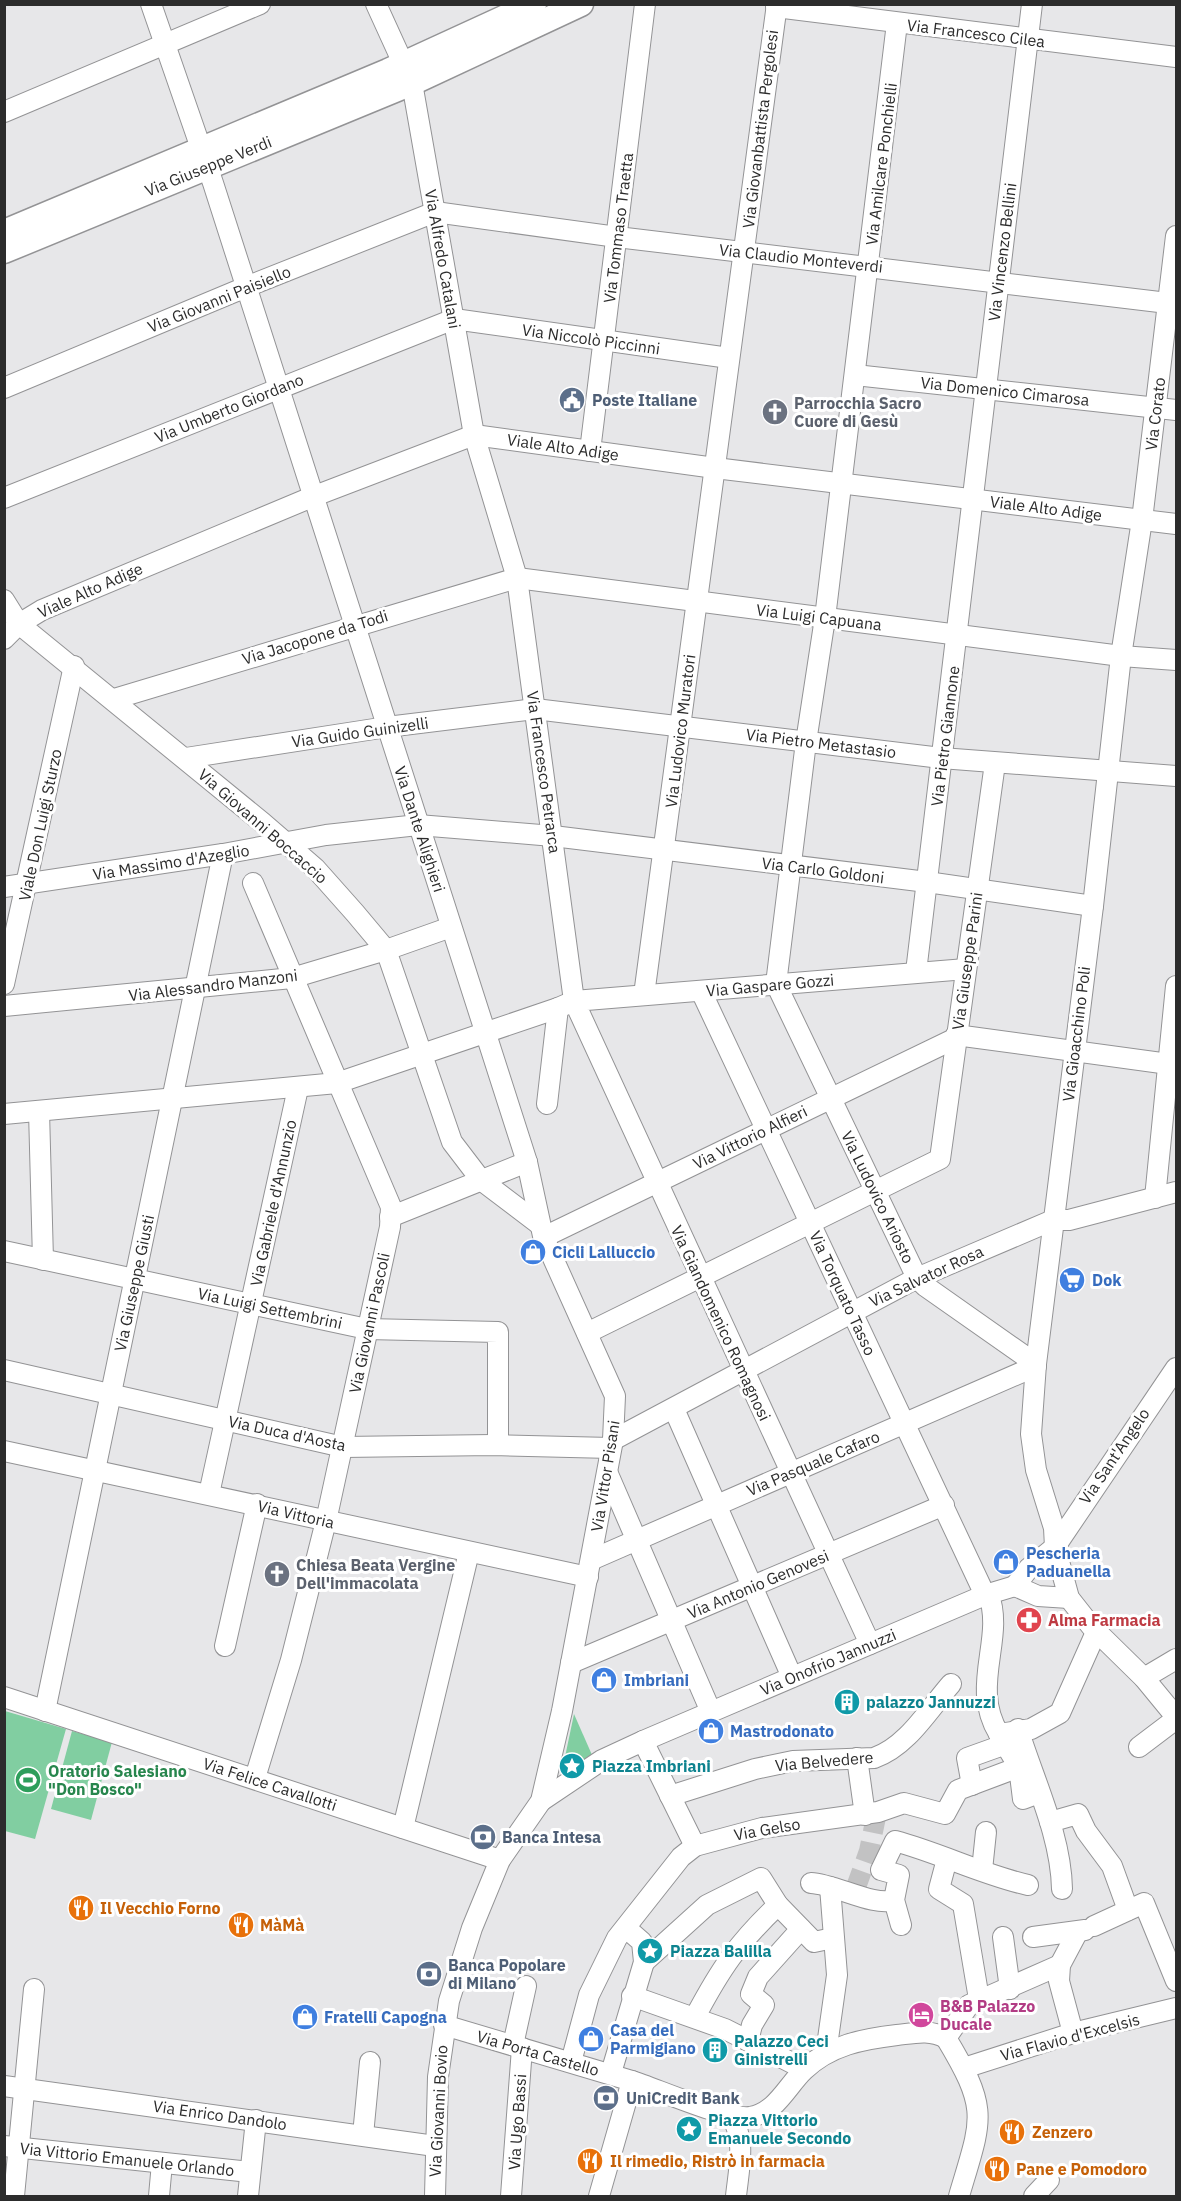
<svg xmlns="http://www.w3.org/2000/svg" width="1181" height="2201" font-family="'IBM Plex Sans',sans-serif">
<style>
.green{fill:#81cea1}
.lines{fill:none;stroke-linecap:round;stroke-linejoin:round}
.minor-tunnel{stroke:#c2c2c3;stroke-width:20;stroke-dasharray:20 10;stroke-linecap:butt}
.minor-casing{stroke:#939395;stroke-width:22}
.major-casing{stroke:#939395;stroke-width:27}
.minor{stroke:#fff;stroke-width:20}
.major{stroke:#fff;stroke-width:24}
.labels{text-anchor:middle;stroke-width:6;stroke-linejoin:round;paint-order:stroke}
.street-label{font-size:16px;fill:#2c2c2c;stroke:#fff}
.service-label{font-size:16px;font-weight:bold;fill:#4e5e75;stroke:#fff;text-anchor:start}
.worship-label{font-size:16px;font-weight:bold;fill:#5b616d;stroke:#fff;text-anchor:start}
.shop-label{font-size:16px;font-weight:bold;fill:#366cbe;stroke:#fff;text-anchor:start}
.health-label{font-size:16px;font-weight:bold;fill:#be3a42;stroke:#fff;text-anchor:start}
.culture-label{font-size:16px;font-weight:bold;fill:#0d838f;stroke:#fff;text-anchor:start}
.leisure-label{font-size:16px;font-weight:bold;fill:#27864d;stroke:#fff;text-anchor:start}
.food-label{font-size:16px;font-weight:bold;fill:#c56008;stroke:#fff;text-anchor:start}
.hotel-label{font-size:16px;font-weight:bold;fill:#b23c85;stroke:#fff;text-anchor:start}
</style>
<rect width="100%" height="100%" fill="#e7e7e9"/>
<!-- green -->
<g class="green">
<path d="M 5,1711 L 66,1729 L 35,1839 L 5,1831 Z"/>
<path d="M 574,1714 L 592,1755 L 561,1776 Z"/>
<path d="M 72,1731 L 112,1742 L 91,1820 L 51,1809 Z"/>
</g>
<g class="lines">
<!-- minor-tunnel -->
<path class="minor-tunnel" d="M 855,1890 L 869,1851 L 876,1817"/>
<defs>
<g id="minor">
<path d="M 151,4 L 213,183 L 527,1162 L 543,1236 L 615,1396 L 613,1440 L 562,1711 L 541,1801 L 500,1860 L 472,1928 L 449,2001 L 438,2077 L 435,2196"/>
<path d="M 376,4 L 412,83 L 474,435 L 517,578 L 574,1001 L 558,1008 L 547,1104"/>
<path d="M 776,7 L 1176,57"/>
<path d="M 897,23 L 825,618 L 806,742 L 776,984 L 917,1278 L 925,1286 L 1036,1364"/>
<path d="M 4,112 L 260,4"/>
<path d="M 1176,236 L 1142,520 L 1121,656 L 1093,906 L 1036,1364 L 1031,1434 L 1036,1470 L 1054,1528 L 1055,1547 L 1069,1598 L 1091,1626 L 1144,1678 L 1176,1717"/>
<path d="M 855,375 L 1176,410"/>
<path d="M 4,388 L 246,287 L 435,212 L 617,237 L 1176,304"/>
<path d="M 590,451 L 645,4"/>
<path d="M 4,498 L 454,319 L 729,358"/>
<path d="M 4,600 L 19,624 L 263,823 L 315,868 L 355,913 L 386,950 L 452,1142 L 481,1180 L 539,1224"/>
<path d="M 4,639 L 19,624 L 42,610 L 312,497 L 474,435 L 715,468 L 1176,524"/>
<path d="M 114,699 L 517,578 L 1121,656 L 1176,660"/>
<path d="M 186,758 L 387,727 L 535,709 L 941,758 L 1176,776"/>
<path d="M 253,883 L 391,1207 L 390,1227 L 326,1521 L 291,1660 L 255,1778"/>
<path d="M 4,887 L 223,854 L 326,835 L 418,825 L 553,836 L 927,882 L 1093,906"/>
<path d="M 916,972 L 1032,4"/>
<path d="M 4,984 L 74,666"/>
<path d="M 701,991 L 985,1595"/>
<path d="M 644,995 L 777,4"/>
<path d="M 4,1006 L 292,978 L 386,950 L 451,927"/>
<path d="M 956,1035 L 1176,1065"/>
<path d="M 39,1111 L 43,1260"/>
<path d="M 4,1114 L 337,1083 L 558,1008"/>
<path d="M 1155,1198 L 1176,986"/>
<path d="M 390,1217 L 527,1162"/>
<path d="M 544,1237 L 956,1038"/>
<path d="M 4,1251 L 367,1329 L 498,1332 L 498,1445"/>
<path d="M 587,1333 L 940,1159 L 995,763"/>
<path d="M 4,1370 L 343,1447 L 493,1445 L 611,1448"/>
<path d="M 674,1409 L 792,1677"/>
<path d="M 613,1440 L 917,1278 L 1053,1220 L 1069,1220 L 1176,1192"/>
<path d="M 4,1451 L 588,1577"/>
<path d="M 608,1474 L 711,1712"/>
<path d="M 209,1494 L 298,1088"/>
<path d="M 591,1560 L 1036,1366"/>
<path d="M 1015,1586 L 1029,1568 L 1055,1547 L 1176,1368"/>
<path d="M 1015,1586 L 1038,1596 L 1069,1598"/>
<path d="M 988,1593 C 1006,1638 969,1685 999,1734"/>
<path d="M 870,1644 L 574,1001 L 966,969"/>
<path d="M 225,1646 L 257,1504"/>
<path d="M 571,1663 L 944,1505"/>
<path d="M 1144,1678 L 1176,1659"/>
<path d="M 4,1697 L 500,1860"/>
<path d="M 45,1711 L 223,854"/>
<path d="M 1018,1729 C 1034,1781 1061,1835 1062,1889"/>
<path d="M 643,1741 L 695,1846"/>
<path d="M 1139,1747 L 1176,1719"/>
<path d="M 857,1758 L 865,1815"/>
<path d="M 972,1785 L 967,1758 L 1006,1744"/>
<path d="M 1039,1793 L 1023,1799 L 1019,1767 L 999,1734 L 1031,1729 L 1060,1713 L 1097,1630"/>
<path d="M 670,1796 L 755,1769 L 793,1761 L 874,1758 C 907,1747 929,1709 951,1684"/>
<path d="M 541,1801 L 602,1760 L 643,1741 L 985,1595 L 1015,1586"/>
<path d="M 1050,1822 L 1078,1814 L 1086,1831 L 1112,1866 L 1128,1910"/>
<path d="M 403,1828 L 469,1552"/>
<path d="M 947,1859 L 939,1889 L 963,1904 L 979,1999"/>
<path d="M 982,1870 L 986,1832"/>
<path d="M 811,1883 C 835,1884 874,1907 894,1900"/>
<path d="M 901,1925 L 894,1900 L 899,1875 L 881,1870 L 895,1841 C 940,1853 983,1875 1028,1885"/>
<path d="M 1094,1926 L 1144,1903 L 1176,1981"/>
<path d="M 1003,1937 L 1010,1989"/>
<path d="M 1033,1937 L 1085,1930"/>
<path d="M 644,1962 L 707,1905 L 761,1878 L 778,1905 L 814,1942 L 833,1938"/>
<path d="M 632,1996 L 725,2029 L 804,2069"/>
<path d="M 695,2017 C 721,1968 738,1943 778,1905"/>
<path d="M 444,2025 L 632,2081"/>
<path d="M 1073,2033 L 1059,1981 L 1060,1965 L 1077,1933"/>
<path d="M 946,2038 C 990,2111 982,2118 959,2196"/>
<path d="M 946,2038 L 969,2005 L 1060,1965"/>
<path d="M 748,2041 L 752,2025 L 764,2005 L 751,1994 L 758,1977 L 801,1929"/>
<path d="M 513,2045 L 526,1986"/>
<path d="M 826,2053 L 837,1975 L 830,1887"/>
<path d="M 571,2062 L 589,1995 L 617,1938 L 681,1857 L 695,1846 L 762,1828 L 878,1812 L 904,1803 L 945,1814 L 958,1790 L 1019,1767"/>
<path d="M 964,2068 L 1073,2033 L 1176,2008"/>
<path d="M 611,2073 L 644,1962 L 642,1942 L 626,1928"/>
<path d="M 4,2086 L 435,2146"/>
<path d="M 731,2115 C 746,2140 739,2168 736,2196"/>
<path d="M 363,2135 L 370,2062"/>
<path d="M 4,2146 L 250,2172"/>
<path d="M 14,2196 L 34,1989"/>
<path d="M 159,2196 L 162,2163"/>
<path d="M 248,2196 L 256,2120"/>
<path d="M 511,2196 L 522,2048"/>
<path d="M 599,2196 L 632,2081 C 657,2089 727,2120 750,2117 C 776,2113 787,2086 804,2070 C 830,2045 863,2039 897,2035 C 914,2033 930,2029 946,2038"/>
<path d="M 1034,2196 L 1049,2180"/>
</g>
<g id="major">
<path d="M 4,232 L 388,71 L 534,4"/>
<path d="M 4,251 L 412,83 L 581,4"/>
</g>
</defs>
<!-- minor casing -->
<use href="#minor" class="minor-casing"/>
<!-- major casing -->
<use href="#major" class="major-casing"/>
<!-- minor -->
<use href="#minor" class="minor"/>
<!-- major -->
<use href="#major" class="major"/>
</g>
<!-- icons -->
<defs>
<symbol id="civic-disc" viewBox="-11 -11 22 22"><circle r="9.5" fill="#5c6f8a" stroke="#fff"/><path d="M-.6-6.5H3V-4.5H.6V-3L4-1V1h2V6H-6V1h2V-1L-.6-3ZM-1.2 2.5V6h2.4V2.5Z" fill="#fff"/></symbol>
<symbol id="church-disc" viewBox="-11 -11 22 22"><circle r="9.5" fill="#6b7280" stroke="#fff"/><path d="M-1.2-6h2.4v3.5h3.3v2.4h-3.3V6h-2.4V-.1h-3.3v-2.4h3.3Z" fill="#fff"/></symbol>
<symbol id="shop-disc" viewBox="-11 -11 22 22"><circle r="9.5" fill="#3f7fe0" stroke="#fff"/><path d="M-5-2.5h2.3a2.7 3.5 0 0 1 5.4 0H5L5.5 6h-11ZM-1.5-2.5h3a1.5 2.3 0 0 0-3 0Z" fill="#fff"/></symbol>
<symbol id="supermarket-disc" viewBox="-11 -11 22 22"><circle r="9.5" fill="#3f7fe0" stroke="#fff"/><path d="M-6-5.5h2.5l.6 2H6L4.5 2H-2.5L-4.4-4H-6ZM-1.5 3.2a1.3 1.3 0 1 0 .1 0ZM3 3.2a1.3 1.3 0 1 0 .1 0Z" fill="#fff"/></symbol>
<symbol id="pharmacy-disc" viewBox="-11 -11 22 22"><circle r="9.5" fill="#e0444e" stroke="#fff"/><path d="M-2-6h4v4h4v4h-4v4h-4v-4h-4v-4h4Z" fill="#fff"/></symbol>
<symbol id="building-disc" viewBox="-11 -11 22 22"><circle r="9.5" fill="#0f9aa8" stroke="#fff"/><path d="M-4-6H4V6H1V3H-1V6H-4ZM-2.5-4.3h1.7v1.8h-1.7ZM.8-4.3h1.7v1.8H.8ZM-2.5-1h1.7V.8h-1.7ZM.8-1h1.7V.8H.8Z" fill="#fff"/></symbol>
<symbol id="sight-disc" viewBox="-11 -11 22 22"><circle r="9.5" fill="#0f9aa8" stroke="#fff"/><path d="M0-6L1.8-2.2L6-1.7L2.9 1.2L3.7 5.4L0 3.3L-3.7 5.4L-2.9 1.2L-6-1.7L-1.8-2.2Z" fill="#fff"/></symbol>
<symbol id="stadium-disc" viewBox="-11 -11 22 22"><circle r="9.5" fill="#2e9e5b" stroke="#fff"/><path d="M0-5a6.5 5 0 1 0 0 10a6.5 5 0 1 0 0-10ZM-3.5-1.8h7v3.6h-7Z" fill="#fff"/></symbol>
<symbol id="bank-disc" viewBox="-11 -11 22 22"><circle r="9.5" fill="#5c6f8a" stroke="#fff"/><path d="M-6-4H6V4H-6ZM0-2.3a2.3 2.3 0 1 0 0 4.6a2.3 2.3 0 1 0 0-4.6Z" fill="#fff"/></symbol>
<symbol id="restaurant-disc" viewBox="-11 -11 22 22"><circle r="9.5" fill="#e8710a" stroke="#fff"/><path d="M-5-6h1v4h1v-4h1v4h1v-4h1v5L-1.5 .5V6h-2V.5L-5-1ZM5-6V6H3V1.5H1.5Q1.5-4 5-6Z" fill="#fff"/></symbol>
<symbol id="hotel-disc" viewBox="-11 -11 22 22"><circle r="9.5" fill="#d1479c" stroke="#fff"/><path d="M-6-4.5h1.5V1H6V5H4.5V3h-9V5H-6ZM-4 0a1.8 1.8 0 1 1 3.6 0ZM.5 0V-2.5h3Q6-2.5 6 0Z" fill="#fff"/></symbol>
</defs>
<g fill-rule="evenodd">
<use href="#civic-disc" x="557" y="385" width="30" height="30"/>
<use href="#church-disc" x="760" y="397" width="30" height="30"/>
<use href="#shop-disc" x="518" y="1237" width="30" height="30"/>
<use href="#supermarket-disc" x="1057" y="1265" width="30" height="30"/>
<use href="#shop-disc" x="991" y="1547" width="30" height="30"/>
<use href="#church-disc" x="262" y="1559" width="30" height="30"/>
<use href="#pharmacy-disc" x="1014" y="1605" width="30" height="30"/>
<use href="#shop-disc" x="589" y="1665" width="30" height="30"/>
<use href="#building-disc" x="832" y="1687" width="30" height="30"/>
<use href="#shop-disc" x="696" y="1716" width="30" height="30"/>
<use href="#sight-disc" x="557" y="1751" width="30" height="30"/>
<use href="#stadium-disc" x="13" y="1765" width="30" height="30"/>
<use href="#bank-disc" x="468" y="1822" width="30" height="30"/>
<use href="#restaurant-disc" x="66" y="1893" width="30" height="30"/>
<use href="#restaurant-disc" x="226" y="1910" width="30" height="30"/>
<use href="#sight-disc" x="635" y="1936" width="30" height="30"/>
<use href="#bank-disc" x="414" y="1959" width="30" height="30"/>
<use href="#hotel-disc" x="906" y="2000" width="30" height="30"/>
<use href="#shop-disc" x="290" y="2002" width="30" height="30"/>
<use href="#shop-disc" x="576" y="2024" width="30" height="30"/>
<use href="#building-disc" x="700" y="2035" width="30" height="30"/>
<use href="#bank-disc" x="591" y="2083" width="30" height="30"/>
<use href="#sight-disc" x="674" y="2114" width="30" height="30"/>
<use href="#restaurant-disc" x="997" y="2117" width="30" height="30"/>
<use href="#restaurant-disc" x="575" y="2146" width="30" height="30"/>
<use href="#restaurant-disc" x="982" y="2154" width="30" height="30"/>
</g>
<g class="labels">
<!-- street labels -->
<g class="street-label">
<text transform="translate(976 33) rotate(7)" y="6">Via Francesco Cilea</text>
<text transform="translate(760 129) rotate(-83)" y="6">Via Giovanbattista Pergolesi</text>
<text transform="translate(881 164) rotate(-83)" y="6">Via Amilcare Ponchielli</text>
<text transform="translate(208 166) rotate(-22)" y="6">Via Giuseppe Verdi</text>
<text transform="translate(618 228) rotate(-83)" y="6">Via Tommaso Traetta</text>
<text transform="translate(1002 252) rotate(-83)" y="6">Via Vincenzo Bellini</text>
<text transform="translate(801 258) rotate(6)" y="6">Via Claudio Monteverdi</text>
<text transform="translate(443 259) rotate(80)" y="6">Via Alfredo Catalani</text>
<text transform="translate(219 299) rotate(-22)" y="6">Via Giovanni Paisiello</text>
<text transform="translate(591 339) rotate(8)" y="6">Via Niccolò Piccinni</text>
<text transform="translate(1005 391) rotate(6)" y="6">Via Domenico Cimarosa</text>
<text transform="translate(229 408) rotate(-22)" y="6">Via Umberto Giordano</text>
<text transform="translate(1155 414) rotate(-83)" y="6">Via Corato</text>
<text transform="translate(563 447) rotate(8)" y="6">Viale Alto Adige</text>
<text transform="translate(1046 508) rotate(7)" y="6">Viale Alto Adige</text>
<text transform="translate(90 590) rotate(-24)" y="6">Viale Alto Adige</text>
<text transform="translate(819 617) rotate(7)" y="6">Via Luigi Capuana</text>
<text transform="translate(315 637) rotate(-17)" y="6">Via Jacopone da Todi</text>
<text transform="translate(680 731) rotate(-83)" y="6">Via Ludovico Muratori</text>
<text transform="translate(360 732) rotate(-8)" y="6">Via Guido Guinizelli</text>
<text transform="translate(945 736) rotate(-83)" y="6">Via Pietro Giannone</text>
<text transform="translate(821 743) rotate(7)" y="6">Via Pietro Metastasio</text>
<text transform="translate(544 772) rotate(82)" y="6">Via Francesco Petrarca</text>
<text transform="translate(40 825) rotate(-78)" y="6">Viale Don Luigi Sturzo</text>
<text transform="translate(263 826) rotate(41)" y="6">Via Giovanni Boccaccio</text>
<text transform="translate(420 829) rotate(72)" y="6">Via Dante Alighieri</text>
<text transform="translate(171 862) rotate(-9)" y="6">Via Massimo d'Azeglio</text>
<text transform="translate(823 870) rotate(7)" y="6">Via Carlo Goldoni</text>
<text transform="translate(967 961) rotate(-82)" y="6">Via Giuseppe Parini</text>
<text transform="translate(213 985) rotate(-7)" y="6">Via Alessandro Manzoni</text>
<text transform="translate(770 985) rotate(-5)" y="6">Via Gaspare Gozzi</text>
<text transform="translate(1076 1034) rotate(-83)" y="6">Via Gioacchino Poli</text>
<text transform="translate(750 1137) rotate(-26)" y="6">Via Vittorio Alfieri</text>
<text transform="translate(878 1197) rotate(64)" y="6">Via Ludovico Ariosto</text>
<text transform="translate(273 1203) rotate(-78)" y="6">Via Gabriele d'Annunzio</text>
<text transform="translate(926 1276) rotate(-25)" y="6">Via Salvator Rosa</text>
<text transform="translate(134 1283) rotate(-78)" y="6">Via Giuseppe Giusti</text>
<text transform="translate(843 1293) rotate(65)" y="6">Via Torquato Tasso</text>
<text transform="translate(270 1308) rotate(12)" y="6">Via Luigi Settembrini</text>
<text transform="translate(369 1323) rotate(-78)" y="6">Via Giovanni Pascoli</text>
<text transform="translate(721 1323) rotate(65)" y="6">Via Giandomenico Romagnosi</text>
<text transform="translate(287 1433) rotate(12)" y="6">Via Duca d'Aosta</text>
<text transform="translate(1114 1456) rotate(-56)" y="6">Via Sant'Angelo</text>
<text transform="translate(813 1463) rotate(-23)" y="6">Via Pasquale Cafaro</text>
<text transform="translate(605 1476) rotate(-81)" y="6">Via Vittor Pisani</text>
<text transform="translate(296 1514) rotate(13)" y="6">Via Vittoria</text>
<text transform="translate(758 1584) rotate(-23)" y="6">Via Antonio Genovesi</text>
<text transform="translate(828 1662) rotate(-23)" y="6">Via Onofrio Jannuzzi</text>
<text transform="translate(824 1761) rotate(-5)" y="6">Via Belvedere</text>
<text transform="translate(270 1784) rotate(18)" y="6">Via Felice Cavallotti</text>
<text transform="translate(767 1829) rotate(-10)" y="6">Via Gelso</text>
<text transform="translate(1070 2037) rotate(-15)" y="6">Via Flavio d'Excelsis</text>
<text transform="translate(538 2053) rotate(16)" y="6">Via Porta Castello</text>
<text transform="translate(438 2111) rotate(-87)" y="6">Via Giovanni Bovio</text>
<text transform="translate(220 2115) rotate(8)" y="6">Via Enrico Dandolo</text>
<text transform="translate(517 2122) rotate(-86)" y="6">Via Ugo Bassi</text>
<text transform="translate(127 2159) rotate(6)" y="6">Via Vittorio Emanuele Orlando</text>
</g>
<!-- service labels -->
<g class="service-label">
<text x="592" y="406">Poste Italiane</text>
<text x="502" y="1843">Banca Intesa</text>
<text x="448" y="1971">Banca Popolare<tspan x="448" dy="18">di Milano</tspan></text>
<text x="626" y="2104">UniCredit Bank</text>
</g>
<!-- worship labels -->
<g class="worship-label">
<text x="794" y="409">Parrocchia Sacro<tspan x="794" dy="18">Cuore di Gesù</tspan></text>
<text x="296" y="1571">Chiesa Beata Vergine<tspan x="296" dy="18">Dell'immacolata</tspan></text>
</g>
<!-- shop labels -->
<g class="shop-label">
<text x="552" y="1258">Cicli Lalluccio</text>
<text x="1092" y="1286">Dok</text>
<text x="1026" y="1559">Pescheria<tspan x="1026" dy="18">Paduanella</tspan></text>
<text x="624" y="1686">Imbriani</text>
<text x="730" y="1737">Mastrodonato</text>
<text x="324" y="2023">Fratelli Capogna</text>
<text x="610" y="2036">Casa del<tspan x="610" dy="18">Parmigiano</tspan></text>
</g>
<!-- health labels -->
<g class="health-label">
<text x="1048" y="1626">Alma Farmacia</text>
</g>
<!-- culture labels -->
<g class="culture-label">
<text x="866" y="1708">palazzo Jannuzzi</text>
<text x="592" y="1772">Piazza Imbriani</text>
<text x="670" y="1957">Piazza Balilla</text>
<text x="734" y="2047">Palazzo Ceci<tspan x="734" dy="18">Ginistrelli</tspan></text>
<text x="708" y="2126">Piazza Vittorio<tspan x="708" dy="18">Emanuele Secondo</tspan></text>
</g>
<!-- leisure labels -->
<g class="leisure-label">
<text x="48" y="1777">Oratorio Salesiano<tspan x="48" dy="18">"Don Bosco"</tspan></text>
</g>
<!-- food labels -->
<g class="food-label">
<text x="100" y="1914">Il Vecchio Forno</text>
<text x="260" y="1931">MàMà</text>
<text x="1032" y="2138">Zenzero</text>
<text x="610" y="2167">Il rimedio, Ristrò in farmacia</text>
<text x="1016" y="2175">Pane e Pomodoro</text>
</g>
<!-- hotel labels -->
<g class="hotel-label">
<text x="940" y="2012">B&amp;B Palazzo<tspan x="940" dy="18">Ducale</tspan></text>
</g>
</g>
<!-- border -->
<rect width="1181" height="2201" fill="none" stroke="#2c2c2c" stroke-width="12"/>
</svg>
